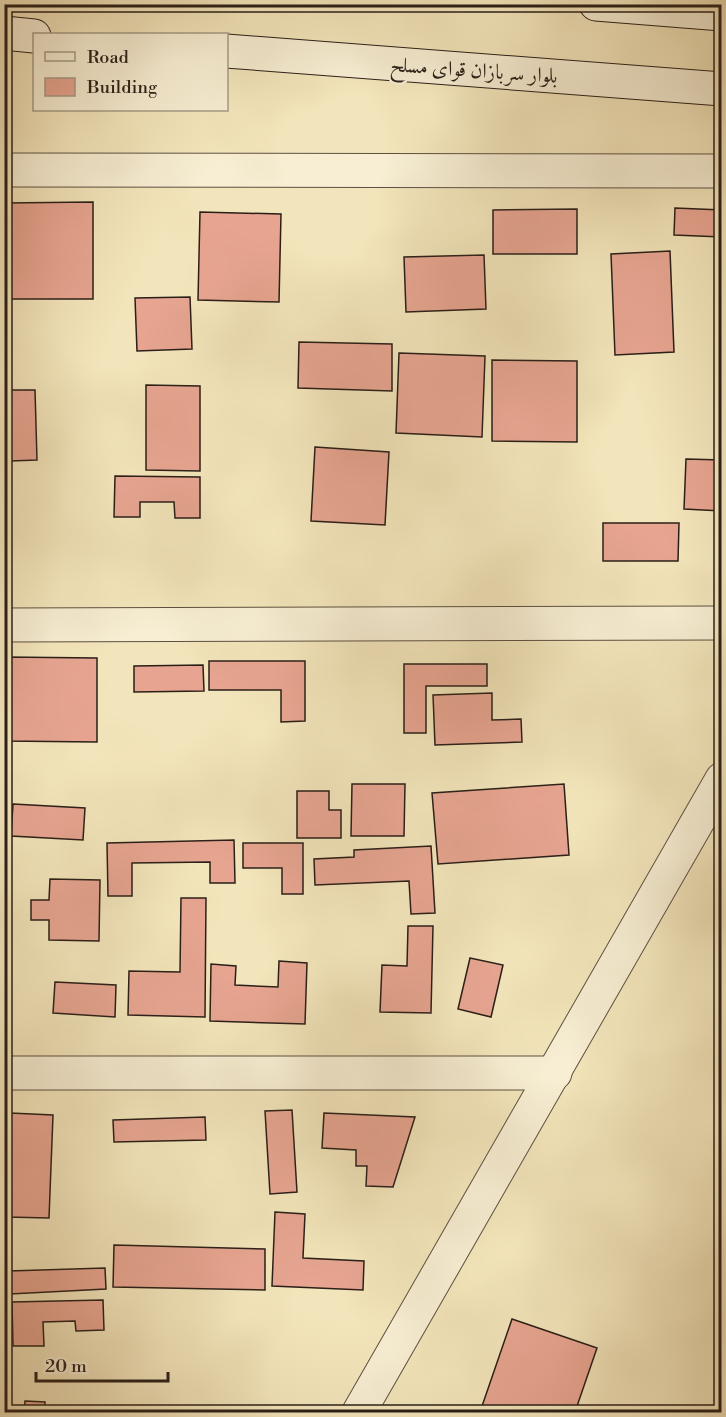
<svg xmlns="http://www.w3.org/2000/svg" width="726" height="1417" font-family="'Libre Bodoni',Amiri,serif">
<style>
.building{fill:#e7a591;stroke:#2a1f18;stroke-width:1.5}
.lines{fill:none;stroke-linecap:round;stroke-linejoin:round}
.minor-casing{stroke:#5c5041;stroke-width:35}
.secondary-casing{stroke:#2a1f18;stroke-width:35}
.minor{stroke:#f7eed3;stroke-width:33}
.secondary{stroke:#f7eed3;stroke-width:33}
.labels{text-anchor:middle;stroke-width:4.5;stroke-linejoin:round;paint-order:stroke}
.street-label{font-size:21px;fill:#2a1f18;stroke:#f7eed3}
</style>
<rect width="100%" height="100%" fill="#f3e5bb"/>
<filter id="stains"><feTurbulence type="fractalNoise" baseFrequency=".00333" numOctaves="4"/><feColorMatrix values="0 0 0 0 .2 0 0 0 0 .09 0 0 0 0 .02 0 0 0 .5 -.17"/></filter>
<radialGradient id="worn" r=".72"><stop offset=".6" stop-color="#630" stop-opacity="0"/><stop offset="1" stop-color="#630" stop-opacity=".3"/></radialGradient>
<!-- building -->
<g class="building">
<path d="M 93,202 L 93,299 L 4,299 L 4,203 Z"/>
<path d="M 675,208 L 722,210 L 722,237 L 674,235 Z"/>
<path d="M 577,209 L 577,254 L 493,254 L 493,210 Z"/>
<path d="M 200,212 L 281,214 L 279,302 L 198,300 Z"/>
<path d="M 670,251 L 674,352 L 615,355 L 611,254 Z"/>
<path d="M 484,255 L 486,309 L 406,312 L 404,257 Z"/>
<path d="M 190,297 L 192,349 L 137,351 L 135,298 Z"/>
<path d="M 299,342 L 392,344 L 392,391 L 298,388 Z"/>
<path d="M 399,353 L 485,356 L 482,437 L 396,433 Z"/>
<path d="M 492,360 L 577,361 L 577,442 L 492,441 Z"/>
<path d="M 146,385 L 200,386 L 200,471 L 146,470 Z"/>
<path d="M 9,390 L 35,390 L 37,460 L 10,461 Z"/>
<path d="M 315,447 L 389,452 L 385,525 L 311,521 Z"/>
<path d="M 686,459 L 722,460 L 722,511 L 684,509 Z"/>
<path d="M 115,476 L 200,477 L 200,518 L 175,518 L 174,502 L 140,502 L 140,517 L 114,517 Z"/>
<path d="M 603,523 L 679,523 L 678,561 L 603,561 Z"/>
<path d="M 5,657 L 97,658 L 97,742 L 4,741 Z"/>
<path d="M 209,661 L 305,661 L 305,721 L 281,722 L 281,690 L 209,690 Z"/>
<path d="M 404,664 L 487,664 L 487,686 L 426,686 L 426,733 L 404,733 Z"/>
<path d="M 203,665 L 204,691 L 134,692 L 134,666 Z"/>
<path d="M 492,693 L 492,720 L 521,719 L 522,742 L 435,745 L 433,695 Z"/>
<path d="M 352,784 L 405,784 L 404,836 L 351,836 Z"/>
<path d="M 564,784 L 569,855 L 438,864 L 432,793 Z"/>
<path d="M 297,791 L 329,791 L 329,810 L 341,810 L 341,838 L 297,838 Z"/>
<path d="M 13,804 L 85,808 L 83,840 L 11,836 Z"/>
<path d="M 234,840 L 235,883 L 210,883 L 210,862 L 132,863 L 132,896 L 108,896 L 107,843 Z"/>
<path d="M 243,843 L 303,843 L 303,894 L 282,894 L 282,868 L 243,868 Z"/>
<path d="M 431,846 L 435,913 L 411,914 L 409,881 L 315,885 L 314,859 L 354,857 L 354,850 Z"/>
<path d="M 50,879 L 100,880 L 99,941 L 49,940 L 49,920 L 31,920 L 31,900 L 49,900 Z"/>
<path d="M 181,898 L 206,898 L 205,1017 L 128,1015 L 129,971 L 180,972 Z"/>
<path d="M 408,926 L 433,926 L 431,1013 L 380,1012 L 382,965 L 407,966 Z"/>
<path d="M 470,958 L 503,965 L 491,1017 L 458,1009 Z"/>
<path d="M 279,961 L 307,963 L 305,1024 L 210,1021 L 211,964 L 236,966 L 235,985 L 278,987 Z"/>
<path d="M 55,982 L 116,985 L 115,1017 L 53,1013 Z"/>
<path d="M 292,1110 L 297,1192 L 270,1194 L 265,1111 Z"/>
<path d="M 10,1113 L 53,1115 L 49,1218 L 6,1217 Z"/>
<path d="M 324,1113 L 415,1117 L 393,1187 L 366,1186 L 367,1166 L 356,1166 L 356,1150 L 322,1148 Z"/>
<path d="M 205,1117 L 206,1140 L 114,1142 L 113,1120 Z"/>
<path d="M 275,1212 L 305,1214 L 303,1258 L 364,1261 L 363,1290 L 272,1286 Z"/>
<path d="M 114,1245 L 265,1249 L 265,1290 L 113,1287 Z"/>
<path d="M 105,1268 L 106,1289 L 10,1294 L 9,1271 Z"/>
<path d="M 103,1300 L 104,1330 L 76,1331 L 75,1321 L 43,1322 L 44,1346 L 13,1346 L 12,1302 Z"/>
<path d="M 512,1319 L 597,1348 L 575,1412 L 480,1412 Z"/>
<path d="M 25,1401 L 45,1402 L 45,1412 L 24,1412 Z"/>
</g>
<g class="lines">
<defs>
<g id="minor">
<path d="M 4,170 L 722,171"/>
<path d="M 4,625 L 722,623"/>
<path d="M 4,1073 L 555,1073"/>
<path d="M 359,1412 L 722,779"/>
</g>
<g id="secondary">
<path d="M 596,4 L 722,14"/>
<path d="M 4,33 L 34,36"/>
<path d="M 226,51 L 722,89"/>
</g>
</defs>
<!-- minor casing -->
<use href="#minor" class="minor-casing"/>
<!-- secondary casing -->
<use href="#secondary" class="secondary-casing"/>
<!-- minor -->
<use href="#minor" class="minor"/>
<!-- secondary -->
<use href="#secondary" class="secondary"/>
</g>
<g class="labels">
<!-- street labels -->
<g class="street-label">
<text transform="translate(474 70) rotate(4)" y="7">بلوار سربازان قوای مسلح</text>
</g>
</g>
<!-- margin -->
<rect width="726" height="1417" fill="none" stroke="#f3e5bb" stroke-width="24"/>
<rect x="6" y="6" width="714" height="1405" fill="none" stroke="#2a1f18" stroke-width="3"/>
<rect x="12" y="12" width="702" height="1393" fill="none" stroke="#2a1f18" stroke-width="1.5"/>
<!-- legend -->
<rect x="33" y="33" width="195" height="78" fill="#f7eed3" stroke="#a59b88" stroke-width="1.5"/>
<rect x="45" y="52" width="30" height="9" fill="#f7eed3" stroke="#a59b88" stroke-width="1.5"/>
<text x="87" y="63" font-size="18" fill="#2a1f18">Road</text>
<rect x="45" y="78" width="30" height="18" fill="#e7a591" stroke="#a59b88" stroke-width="1.5"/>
<text x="87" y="93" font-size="18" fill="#2a1f18">Building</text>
<!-- scale -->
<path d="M36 1372v9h132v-9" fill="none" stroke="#2a1f18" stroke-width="3"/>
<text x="45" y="1372" font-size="18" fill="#2a1f18" stroke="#f7eed3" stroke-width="4.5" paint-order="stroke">20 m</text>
<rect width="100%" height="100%" filter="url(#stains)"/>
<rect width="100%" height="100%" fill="url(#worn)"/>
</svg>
